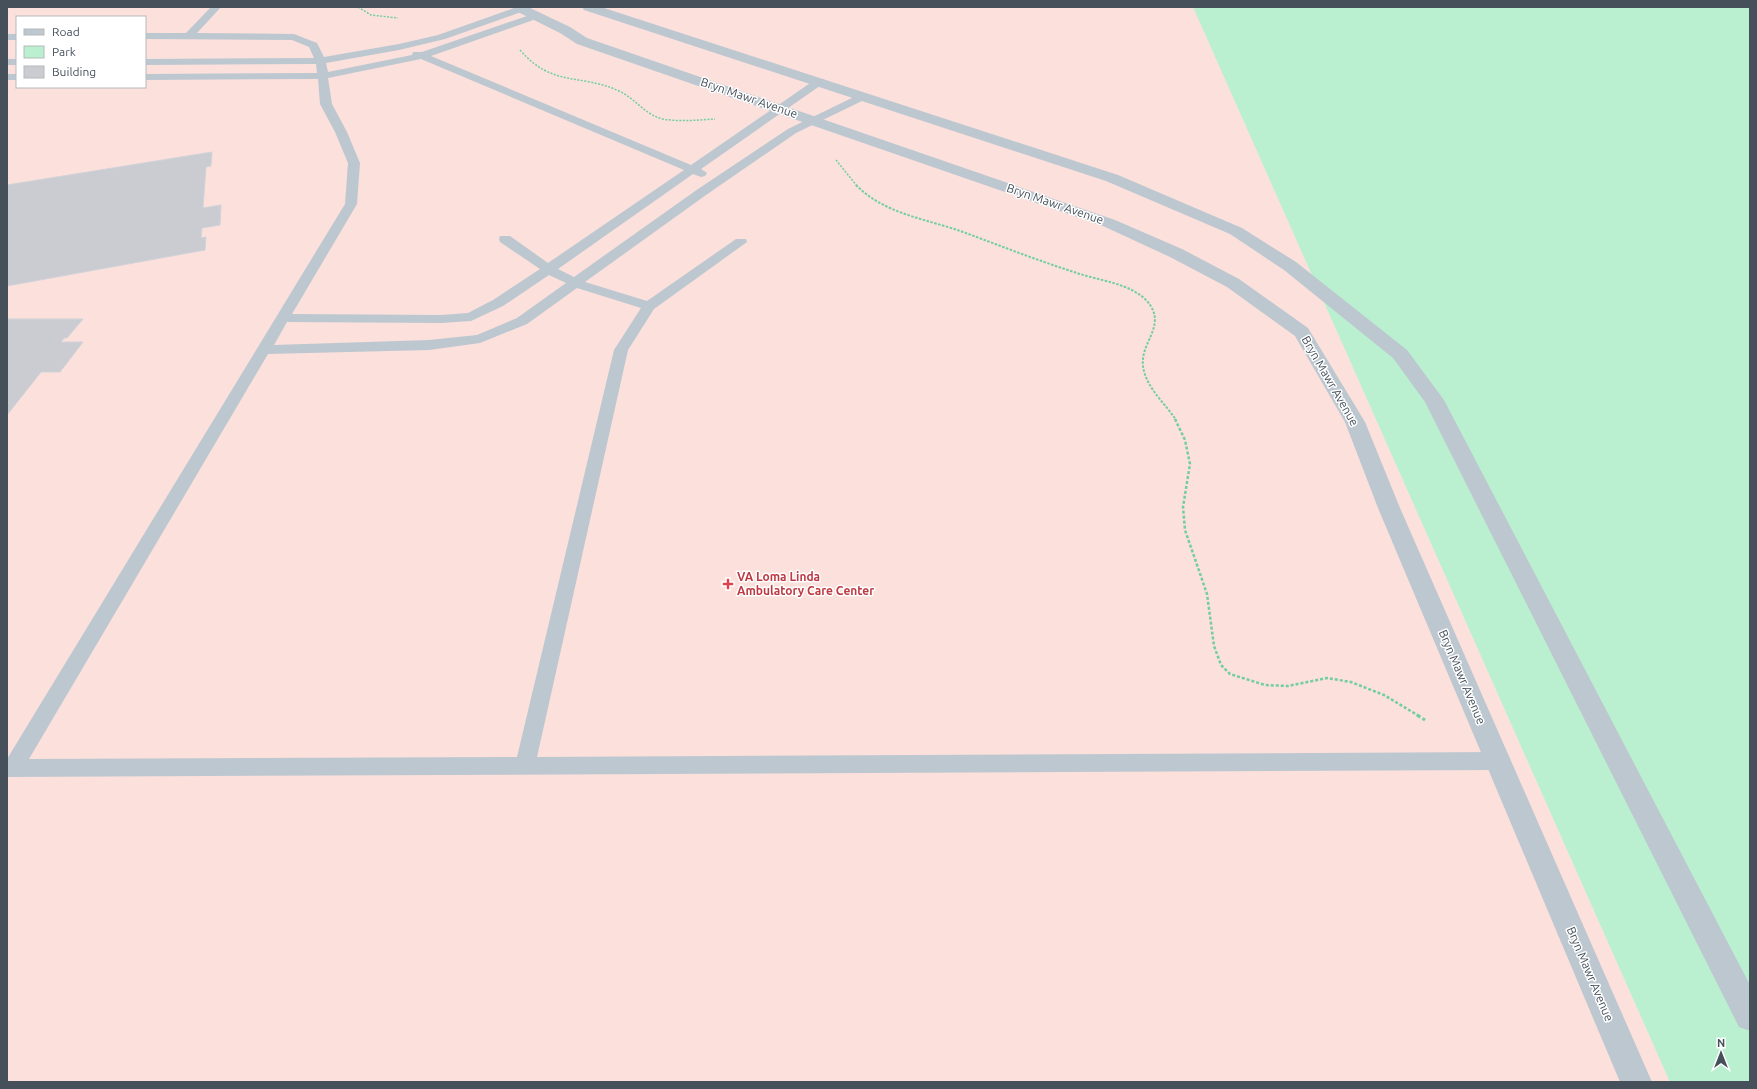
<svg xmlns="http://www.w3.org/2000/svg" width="1757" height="1089" font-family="Ubuntu,sans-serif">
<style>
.medical{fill:#fbe0dc;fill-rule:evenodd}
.green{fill:#baefd0}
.building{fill:#caccd2;stroke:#d1d3d9}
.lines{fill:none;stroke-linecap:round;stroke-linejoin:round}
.path-far3{stroke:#71cda4;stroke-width:1.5;stroke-dasharray:2 1.5;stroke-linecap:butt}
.path-far2{stroke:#71cda4;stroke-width:2;stroke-dasharray:2.5 1.5;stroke-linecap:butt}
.path-far1{stroke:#71cda4;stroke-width:2.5;stroke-dasharray:3 2;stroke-linecap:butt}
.path{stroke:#71cda4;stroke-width:3;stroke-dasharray:4 2.5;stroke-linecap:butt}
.lane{fill:#bdc7d0;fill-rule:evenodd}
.street{fill:#bdc7d0;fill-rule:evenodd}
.health-dot{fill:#e0444e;stroke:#fff;stroke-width:1.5}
.labels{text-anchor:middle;stroke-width:3;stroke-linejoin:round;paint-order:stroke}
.street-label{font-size:12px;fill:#45505b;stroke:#fff}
.health-label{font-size:12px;font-weight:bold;fill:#be3a42;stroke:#fff;text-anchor:start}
</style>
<rect width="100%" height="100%" fill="#f0eded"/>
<!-- medical -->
<path class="medical" d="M 7,7 L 1193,7 L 1670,1082 L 7,1082 ZM 17,17 L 145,17 L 145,87 L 17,87 Z"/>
<!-- green -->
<path class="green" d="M 1193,7 L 1750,7 L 1750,1082 L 1670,1082 Z"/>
<!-- building -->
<g class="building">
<path d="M 212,152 L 211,166 L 206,167 L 203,208 L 221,205 L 220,225 L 202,228 L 201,238 L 206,237 L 205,250 L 7,286 L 7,185 Z"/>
<path d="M 7,319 L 83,319 L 67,338 L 64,338 L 61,342 L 83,342 L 60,372 L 41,372 L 7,415 Z"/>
</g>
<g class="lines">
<!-- path-far3 -->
<g class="path-far3">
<path d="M 358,7 L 371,15 L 398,18"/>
<path d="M 520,50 C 553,88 580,73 619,91 C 636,99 645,115 663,119 C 680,122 698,120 715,119"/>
<path d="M 836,160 L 857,186"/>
</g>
<!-- path-far2 -->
<path class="path-far2" d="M 856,185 C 884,214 927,219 963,232 C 1001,246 1039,261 1077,273 C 1100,281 1130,283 1147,301 C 1168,325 1140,342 1143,366 C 1146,388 1165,403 1176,420"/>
<!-- path-far1 -->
<path class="path-far1" d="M 1175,419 L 1185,440 L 1190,464 L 1183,507 L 1185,530 L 1207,594 L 1214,646 L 1221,665 L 1230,674 L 1265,685 L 1288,686 L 1327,678 L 1351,682 L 1384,695 L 1419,716"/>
<!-- path -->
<path class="path" d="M 1417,715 L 1425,720"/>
<!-- lane -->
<g class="lane">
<path d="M 211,7 L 221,7 L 197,33 L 294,34 L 317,43 L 324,57 L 399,44 L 438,35 L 517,7 L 524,7 L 526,9 L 524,11 L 445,39 L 399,50 L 326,63 L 328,72 L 412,55 L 413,52 L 422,52 L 533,14 L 539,14 L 541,16 L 539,18 L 431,56 L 691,165 L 816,79 L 824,79 L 825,81 L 824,83 L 701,169 L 707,173 L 705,176 L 701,177 L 693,174 L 558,269 L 574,277 L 698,189 L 788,129 L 858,95 L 862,94 L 867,97 L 866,99 L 796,133 L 706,195 L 585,282 L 647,301 L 736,239 L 746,239 L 747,242 L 654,309 L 628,350 L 537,757 L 1498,752 L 1505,755 L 1508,761 L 1505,767 L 1498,770 L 7,777 L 7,759 L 345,204 L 348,163 L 335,132 L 320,104 L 318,79 L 145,80 L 145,74 L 317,73 L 316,64 L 145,65 L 145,59 L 314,58 L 309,47 L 292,40 L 145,39 L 145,33 L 186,33 ZM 421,59 L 684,170 L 548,263 L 510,236 L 500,236 L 499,239 L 500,242 L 540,269 L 493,300 L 468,313 L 441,315 L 292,314 L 357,204 L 360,163 L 347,132 L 332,104 L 328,78 ZM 549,275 L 566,283 L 517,318 L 477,335 L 429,340 L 274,345 L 287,322 L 441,323 L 471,321 L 503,306 ZM 577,288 L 641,308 L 614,350 L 517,757 L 29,759 L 268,354 L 429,350 L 480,343 L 527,324 Z"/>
<rect x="7" y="34" width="10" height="6"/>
<rect x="7" y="59" width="10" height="6"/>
<rect x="7" y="74" width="10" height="6"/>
</g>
<!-- street -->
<g class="street">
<path d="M 512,7 L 528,7 L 570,27 L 587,38 L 1115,220 L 1182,249 L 1239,279 L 1308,328 L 1365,422 L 1400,508 L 1652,1082 L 1620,1082 L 1378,508 L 1345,422 L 1295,336 L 1227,287 L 1170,257 L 1103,226 L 577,44 L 560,33 L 514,10 Z"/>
<path d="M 582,7 L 601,7 L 1118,175 L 1242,228 L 1296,262 L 1407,350 L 1444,400 L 1750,985 L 1750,1031 L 1739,1027 L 1425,402 L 1393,358 L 1284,270 L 1230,234 L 1106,181 L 584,10 Z"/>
</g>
</g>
<!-- markers -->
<path class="health-dot" d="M726 578h4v4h4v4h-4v4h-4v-4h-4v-4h4z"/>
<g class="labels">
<!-- street labels -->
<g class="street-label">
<text transform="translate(749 98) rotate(19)" y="4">Bryn Mawr Avenue</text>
<text transform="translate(1055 204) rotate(19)" y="4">Bryn Mawr Avenue</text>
<text transform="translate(1330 381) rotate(60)" y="4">Bryn Mawr Avenue</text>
<text transform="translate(1462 677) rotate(67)" y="4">Bryn Mawr Avenue</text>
<text transform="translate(1590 974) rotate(67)" y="4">Bryn Mawr Avenue</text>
</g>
<!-- health labels -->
<g class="health-label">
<text x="737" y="581">VA Loma Linda<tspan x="737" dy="14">Ambulatory Care Center</tspan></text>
</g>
</g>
<!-- border -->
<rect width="1757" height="1089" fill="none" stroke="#45505b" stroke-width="16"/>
<!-- legend -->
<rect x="16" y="16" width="130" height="72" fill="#ffffff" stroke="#b5b9bd"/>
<rect x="24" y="29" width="20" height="6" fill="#bdc7d0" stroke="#b5b9bd"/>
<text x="52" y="36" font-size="12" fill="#45505b">Road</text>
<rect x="24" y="46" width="20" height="12" fill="#baefd0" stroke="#b5b9bd"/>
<text x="52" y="56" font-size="12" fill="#45505b">Park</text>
<rect x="24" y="66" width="20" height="12" fill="#caccd2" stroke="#b5b9bd"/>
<text x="52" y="76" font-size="12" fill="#45505b">Building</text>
<!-- north arrow -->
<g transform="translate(1721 1053)" stroke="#ffffff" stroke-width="3" paint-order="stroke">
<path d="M0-3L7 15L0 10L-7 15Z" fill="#45505b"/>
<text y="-6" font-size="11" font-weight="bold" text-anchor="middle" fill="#45505b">N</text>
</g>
</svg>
